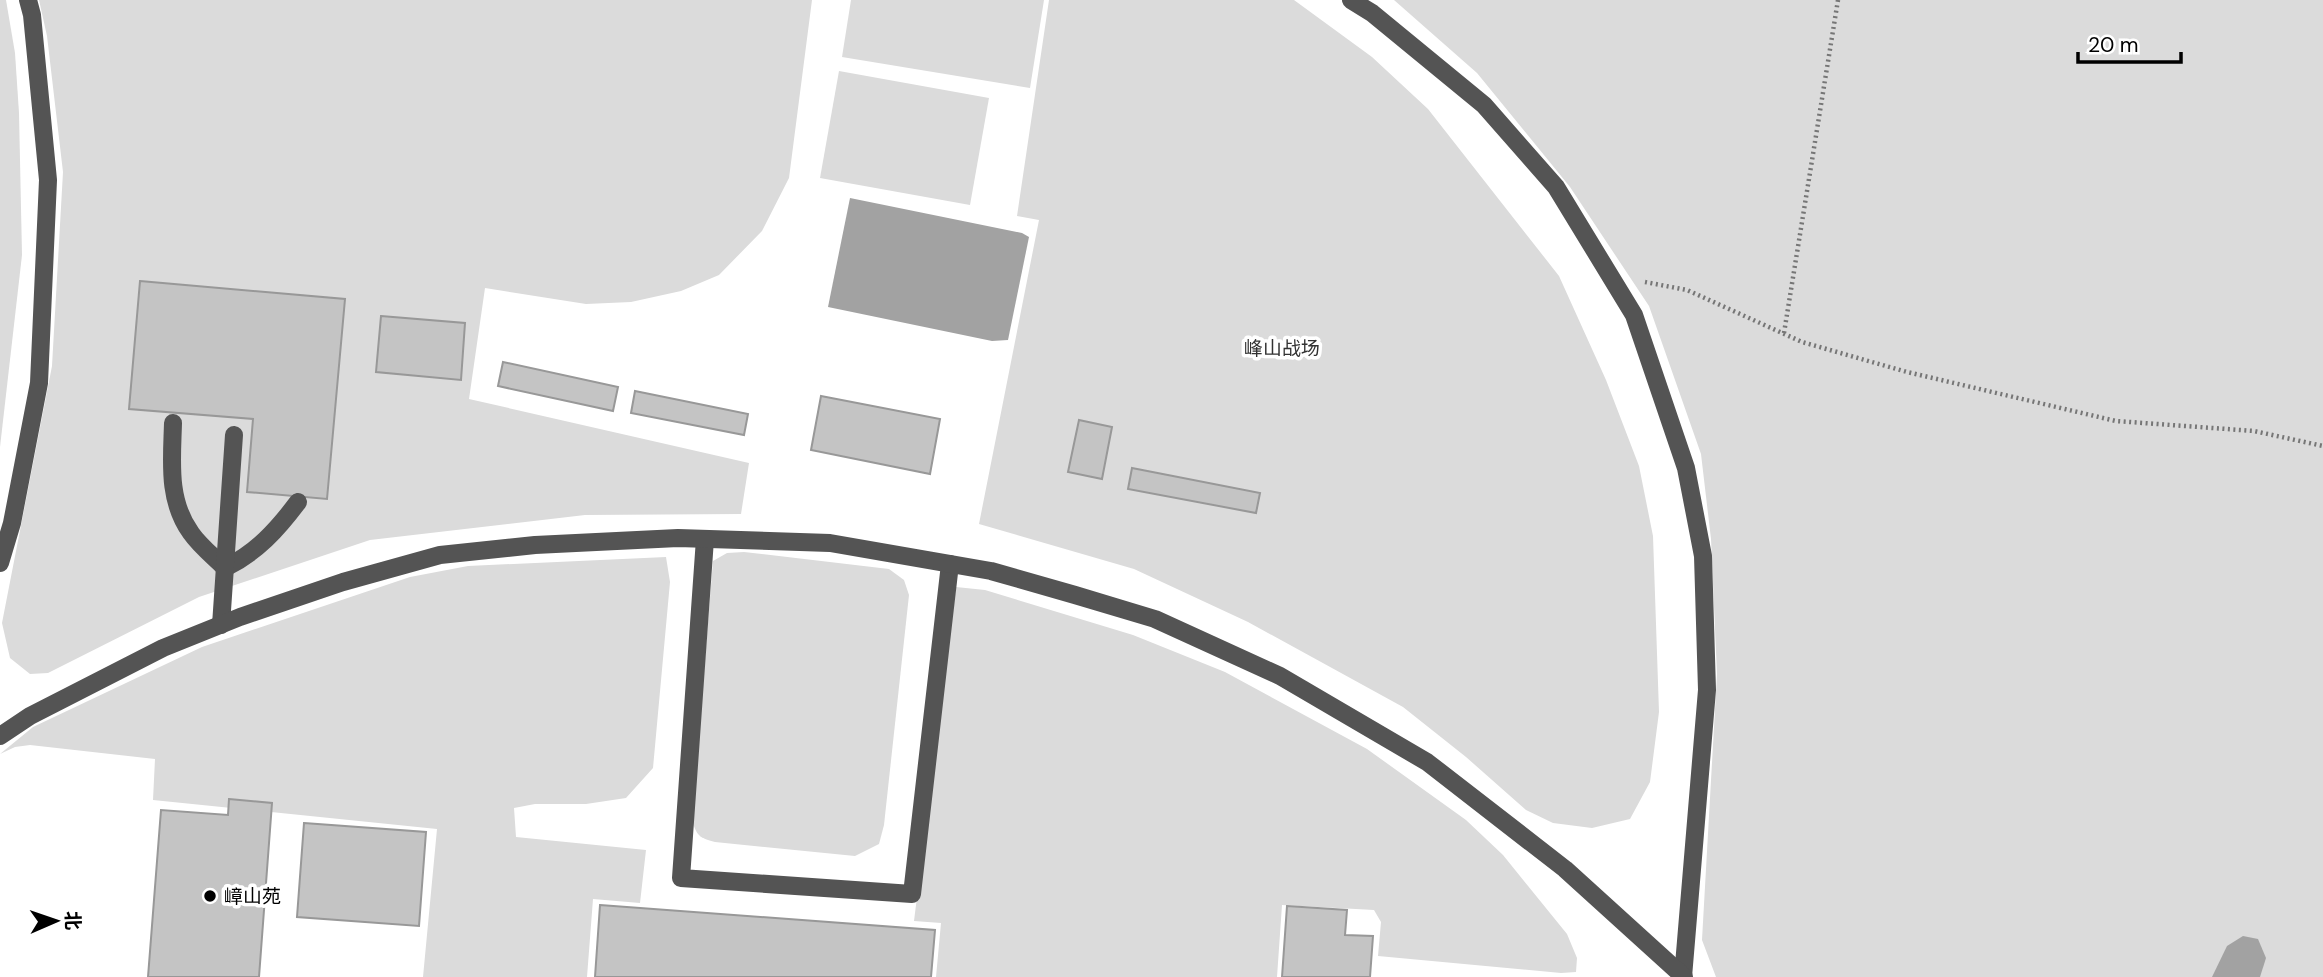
<svg xmlns="http://www.w3.org/2000/svg" width="2323" height="977" font-family="'DM Sans','Noto Sans SC',sans-serif">
<style>
.green{fill:#dbdbdb}
.water{fill:#a2a2a2}
.building{fill:#c4c4c4;stroke:#989898;stroke-width:2}
.lines{fill:none;stroke-linecap:round;stroke-linejoin:round}
.path{stroke:#767676;stroke-width:4.5;stroke-dasharray:2 3.5;stroke-linecap:butt}
.minor{stroke:#545454;stroke-width:18}
.poi-dot{fill:#000;stroke:#fff;stroke-width:2.5}
.labels{text-anchor:middle;stroke-width:7;stroke-linejoin:round;paint-order:stroke}
.park-label{font-size:19px;fill:#323232;stroke:#fff}
.poi-label{font-size:19px;fill:#000;stroke:#fff;text-anchor:start}
</style>
<rect width="100%" height="100%" fill="#fff"/>
<!-- green -->
<g class="green">
<path d="M 0,0 L 6,0 L 15,53 L 19,113 L 22,255 L 0,447 Z"/>
<path d="M 39,0 L 812,0 L 789,178 L 762,231 L 719,275 L 681,291 L 631,302 L 586,304 L 485,288 L 469,399 L 749,463 L 741,514 L 585,515 L 370,540 L 199,597 L 48,673 L 30,674 L 10,658 L 2,623 L 52,366 L 63,172 L 47,36 Z"/>
<path d="M 851,0 L 1044,0 L 1030,88 L 842,57 Z"/>
<path d="M 1049,0 L 1294,0 L 1372,57 L 1428,109 L 1559,276 L 1606,380 L 1639,466 L 1653,536 L 1659,712 L 1650,782 L 1630,819 L 1592,828 L 1553,823 L 1526,810 L 1466,757 L 1403,707 L 1248,622 L 1134,569 L 979,524 L 1039,220 L 1017,216 Z"/>
<path d="M 1394,0 L 2323,0 L 2323,977 L 1716,977 L 1702,940 L 1717,674 L 1711,539 L 1701,454 L 1649,306 L 1570,187 L 1477,73 Z"/>
<path d="M 839,71 L 989,98 L 970,205 L 820,178 Z"/>
<path d="M 744,552 L 889,569 L 904,580 L 909,595 L 884,825 L 879,844 L 855,856 L 715,842 C 699,838 696,835 692,819 L 713,561 L 727,553 Z"/>
<path d="M 666,557 L 670,582 L 653,768 L 626,798 L 586,804 L 535,804 L 514,808 L 516,837 L 646,850 L 640,903 L 593,899 L 587,977 L 423,977 L 437,829 L 153,800 L 155,759 L 30,745 L 15,747 L 0,754 L 33,727 L 202,647 L 410,577 L 468,566 Z"/>
<path d="M 956,587 L 985,590 L 1133,635 L 1225,672 L 1367,749 L 1466,820 L 1503,855 L 1567,934 L 1577,958 L 1576,972 L 1561,973 L 1378,956 L 1381,922 L 1374,910 L 1282,905 L 1277,977 L 936,977 L 941,923 L 914,921 Z"/>
</g>
<!-- water -->
<g class="water">
<path d="M 850,198 L 1022,233 L 1029,237 L 1008,340 L 992,341 L 828,307 Z"/>
<path d="M 2243,936 L 2258,939 L 2266,958 L 2260,977 L 2212,977 L 2227,946 Z"/>
</g>
<!-- building -->
<g class="building">
<path d="M 140,281 L 345,299 L 327,499 L 247,492 L 253,419 L 129,409 Z"/>
<path d="M 381,316 L 465,323 L 461,380 L 376,372 Z"/>
<path d="M 503,362 L 618,387 L 613,411 L 498,386 Z"/>
<path d="M 635,391 L 748,414 L 744,435 L 631,413 Z"/>
<path d="M 821,396 L 940,419 L 930,474 L 811,450 Z"/>
<path d="M 1079,420 L 1112,427 L 1102,479 L 1068,472 Z"/>
<path d="M 1132,468 L 1260,493 L 1256,513 L 1128,489 Z"/>
<path d="M 229,799 L 272,803 L 259,977 L 148,977 L 161,810 L 228,815 Z"/>
<path d="M 304,823 L 426,832 L 419,926 L 297,917 Z"/>
<path d="M 600,905 L 935,930 L 931,977 L 595,977 Z"/>
<path d="M 1287,906 L 1347,910 L 1345,935 L 1373,936 L 1370,977 L 1282,977 Z"/>
</g>
<g class="lines">
<!-- path -->
<g class="path">
<path d="M 1645,282 L 1687,290 L 1802,342 L 1907,372 L 2116,421 L 2254,431 L 2323,446"/>
<path d="M 1784,333 L 1838,0"/>
</g>
<!-- minor -->
<g class="minor">
<path d="M 1351,0 L 1372,13 L 1484,105 L 1556,187 L 1634,315 L 1686,468 L 1703,556 L 1707,690 L 1683,977"/>
<path d="M 173,423 C 172,460 167,500 191,533 C 200,546 214,557 225,568 C 257,552 277,530 298,502"/>
<path d="M 705,539 L 681,878 L 912,894 L 950,564"/>
<path d="M 0,563 L 12,523 L 39,383 L 48,180 L 32,15 L 28,0"/>
<path d="M 221,625 L 234,435"/>
<path d="M 0,736 L 30,716 L 163,648 L 240,617 L 343,582 L 440,555 L 535,545 L 678,538 L 830,543 L 991,571 L 1075,595 L 1155,619 L 1280,676 L 1427,762 L 1565,869 L 1684,977"/>
</g>
</g>
<!-- markers -->
<circle class="poi-dot" cx="210" cy="896" r="7"/>
<g class="labels">
<!-- park labels -->
<g class="park-label">
<text x="1282" y="355">峰山战场</text>
</g>
<!-- poi labels -->
<g class="poi-label">
<text x="224" y="903">嶂山苑</text>
</g>
</g>
<!-- north arrow -->
<g transform="translate(56 921) rotate(88)" stroke="#ffffff" stroke-width="5" paint-order="stroke">
<path d="M0-5L12 26L0 18L-12 26Z" fill="#000000"/>
<text y="-10" font-size="19" font-weight="bold" text-anchor="middle" fill="#000000">北</text>
</g>
<!-- scale -->
<path d="M2078 52v10h103v-10" fill="none" stroke="#000000" stroke-width="3.5"/>
<text x="2088" y="52" font-size="21" fill="#000000" stroke="#ffffff" stroke-width="5" paint-order="stroke">20 m</text>
</svg>
